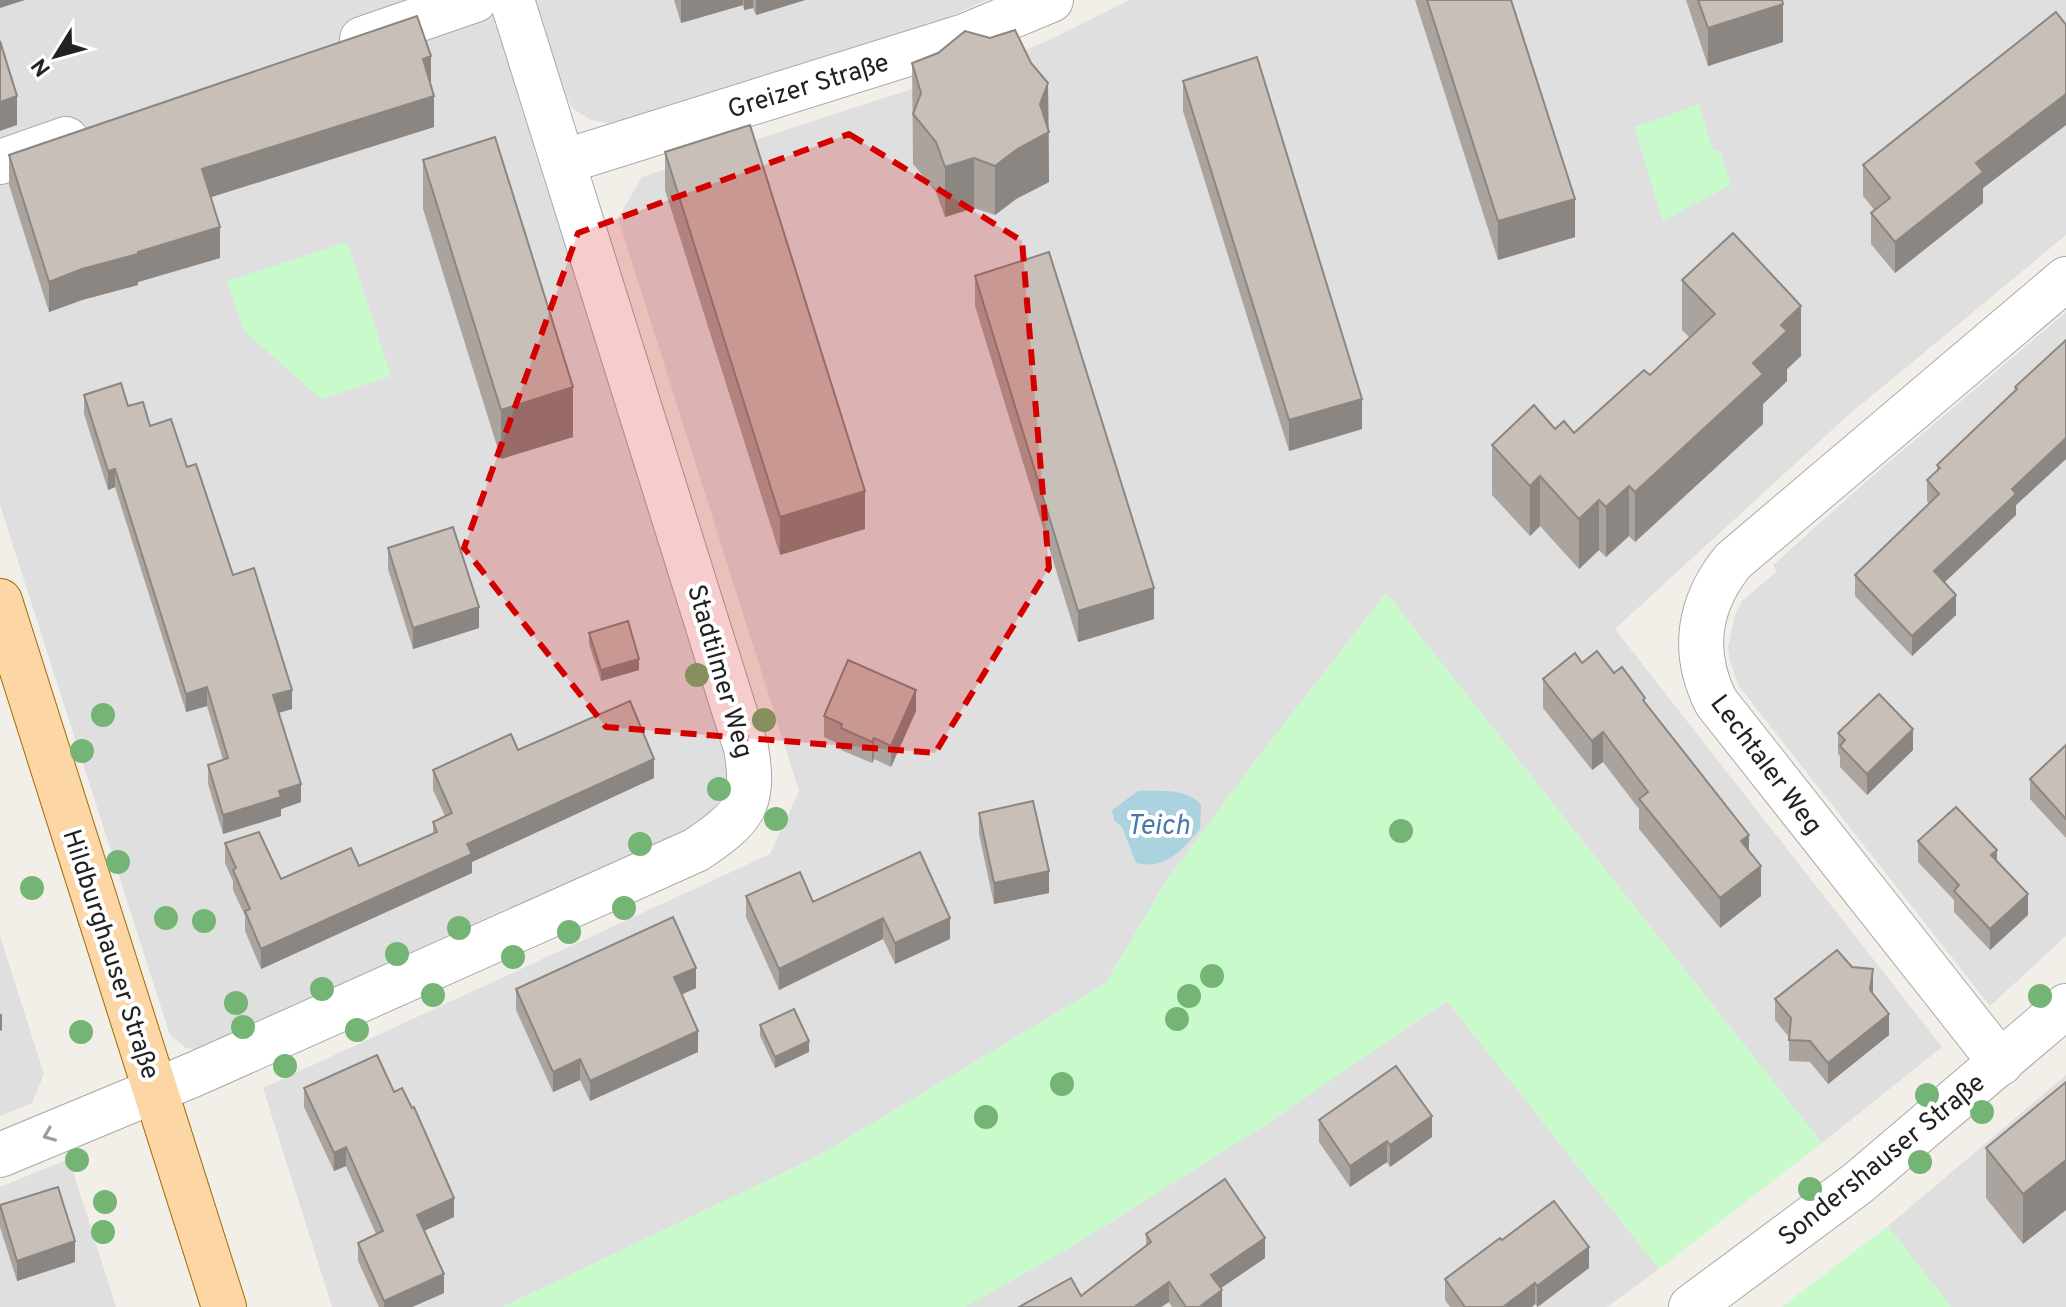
<svg xmlns="http://www.w3.org/2000/svg" width="2066" height="1307" font-family="Overpass,sans-serif">
<style>
.residential{fill:#e0dfdf}
.park{fill:#c8facc}
.water{fill:#aad3df}
.lines{fill:none;stroke-linecap:round;stroke-linejoin:round}
.minor-casing{stroke:#a9a9a9;stroke-width:46}
.major-casing{stroke:#a06b00;stroke-width:46}
.minor{stroke:#fff;stroke-width:44}
.major{stroke:#fcd6a4;stroke-width:44}
.tree{fill:#74b475}
.wall{fill:#aba49e}
.shaded-wall{fill:#8b8681}
.building{fill:#c7bfb8;stroke:#8b8681;stroke-width:2}
.oneway{stroke:#9c9c9c}
.marked{fill:#d40000;fill-opacity:0.2;stroke:#d40000;stroke-width:6;stroke-dasharray:16 10;stroke-linejoin:round}
.labels{text-anchor:middle;stroke-width:8;stroke-linejoin:round;paint-order:stroke}
.street-label{font-size:26px;fill:#222;stroke:#fff}
.water-label{font-size:28px;font-style:italic;fill:#4a7aab;stroke:#fff}
</style>
<rect width="100%" height="100%" fill="#f2efe9"/>
<!-- residential -->
<g class="residential">
<path d="M 0,0 L 490,0 L 726,747 L 728,767 L 722,796 L 713,810 L 689,831 L 202,1050 L 186,1048 L 170,1035 L 0,505 Z"/>
<path d="M 533,0 L 987,0 L 944,19 L 611,124 L 591,120 L 573,109 L 561,86 Z"/>
<path d="M 1129,0 L 2066,0 L 2066,235 L 1845,418 L 1615,629 L 1942,1047 L 1822,1143 L 1386,593 L 1259,756 L 1166,881 L 1106,983 L 816,1157 L 503,1307 L 332,1307 L 263,1088 L 770,854 L 799,791 L 618,218 L 642,177 L 991,63 L 1043,43 Z"/>
<path d="M 2066,312 L 2066,936 L 1990,1006 L 1738,685 L 1730,661 L 1728,647 L 1735,615 L 1742,601 L 1777,571 L 1773,565 L 1868,480 Z"/>
<path d="M 0,936 L 44,1074 L 32,1103 L 0,1116 Z"/>
<path d="M 1447,1001 L 1659,1269 L 1607,1307 L 965,1307 L 1076,1244 L 1265,1125 Z"/>
<path d="M 2066,1075 L 2066,1307 L 1951,1307 L 1888,1226 Z"/>
<path d="M 69,1159 L 116,1307 L 0,1307 L 0,1187 Z"/>
</g>
<!-- park -->
<g class="park">
<path d="M 1699,104 L 1712,148 L 1721,152 L 1731,185 L 1663,221 L 1634,127 Z"/>
<path d="M 347,242 L 391,376 L 321,399 L 244,331 L 227,281 Z"/>
<path d="M 1386,593 L 1822,1143 L 1659,1269 L 1447,1001 L 1265,1125 L 1076,1244 L 965,1307 L 503,1307 L 816,1157 L 1106,983 L 1166,881 L 1259,756 Z"/>
<path d="M 1888,1226 L 1951,1307 L 1782,1307 Z"/>
</g>
<!-- water -->
<path class="water" d="M 1138,791 C 1160,791 1185,788 1201,804 L 1200,829 C 1182,850 1167,870 1136,863 L 1122,827 L 1114,820 L 1112,810 Z"/>
<g class="lines">
<defs>
<g id="minor">
<path d="M 362,39 L 475,0"/>
<path d="M 0,162 L 66,139"/>
<path d="M 563,162 L 965,36 L 1051,0"/>
<path d="M 2001,1063 L 1716,702 C 1691,652 1698,604 1733,561 L 2066,279"/>
<path d="M 0,1155 L 195,1074 L 696,850 C 743,818 756,806 746,748 L 512,0"/>
<path d="M 1691,1307 L 1858,1183 L 2066,1006"/>
</g>
<path id="major" d="M 0,601 L 224,1307"/>
</defs>
<!-- minor casing -->
<use href="#minor" class="minor-casing"/>
<!-- major casing -->
<use href="#major" class="major-casing"/>
<!-- minor -->
<use href="#minor" class="minor"/>
<!-- major -->
<use href="#major" class="major"/>
</g>
<!-- trees -->
<g class="tree">
<circle cx="697" cy="675" r="12"/>
<circle cx="103" cy="715" r="12"/>
<circle cx="764" cy="720" r="12"/>
<circle cx="82" cy="751" r="12"/>
<circle cx="719" cy="789" r="12"/>
<circle cx="776" cy="819" r="12"/>
<circle cx="1401" cy="831" r="12"/>
<circle cx="640" cy="844" r="12"/>
<circle cx="118" cy="862" r="12"/>
<circle cx="32" cy="888" r="12"/>
<circle cx="624" cy="908" r="12"/>
<circle cx="166" cy="918" r="12"/>
<circle cx="204" cy="921" r="12"/>
<circle cx="459" cy="928" r="12"/>
<circle cx="569" cy="932" r="12"/>
<circle cx="397" cy="954" r="12"/>
<circle cx="513" cy="957" r="12"/>
<circle cx="1212" cy="976" r="12"/>
<circle cx="322" cy="989" r="12"/>
<circle cx="433" cy="995" r="12"/>
<circle cx="1189" cy="996" r="12"/>
<circle cx="2040" cy="996" r="12"/>
<circle cx="236" cy="1003" r="12"/>
<circle cx="1177" cy="1019" r="12"/>
<circle cx="243" cy="1027" r="12"/>
<circle cx="357" cy="1030" r="12"/>
<circle cx="81" cy="1032" r="12"/>
<circle cx="285" cy="1066" r="12"/>
<circle cx="1062" cy="1084" r="12"/>
<circle cx="1927" cy="1095" r="12"/>
<circle cx="1982" cy="1112" r="12"/>
<circle cx="986" cy="1117" r="12"/>
<circle cx="77" cy="1160" r="12"/>
<circle cx="1920" cy="1162" r="12"/>
<circle cx="1810" cy="1189" r="12"/>
<circle cx="105" cy="1202" r="12"/>
<circle cx="103" cy="1232" r="12"/>
</g>
<!-- wall -->
<g class="wall">
<path d="M 674,0 L 805,0 L 756,15 L 753,8 L 744,10 L 743,5 L 681,23 Z"/>
<path d="M 1415,0 L 1511,0 L 1575,237 L 1498,260 Z"/>
<path d="M 1686,0 L 1782,0 L 1783,42 L 1708,66 Z"/>
<path d="M 2066,25 L 2066,125 L 1983,188 L 1983,203 L 1895,273 L 1871,244 L 1871,213 L 1875,211 L 1863,196 L 1863,165 Z"/>
<path d="M 912,63 L 1031,63 L 1048,83 L 1049,182 L 1016,199 L 995,215 L 974,208 L 945,217 L 936,192 L 913,164 Z"/>
<path d="M 1183,81 L 1362,429 L 1289,451 L 1183,111 Z"/>
<path d="M 431,87 L 434,127 L 211,197 L 220,258 L 138,282 L 138,285 L 82,300 L 49,312 L 9,185 L 9,155 Z"/>
<path d="M 665,152 L 865,529 L 780,555 L 665,190 Z"/>
<path d="M 423,160 L 573,437 L 501,459 L 423,209 Z"/>
<path d="M 975,276 L 1154,619 L 1078,642 L 975,306 Z"/>
<path d="M 1682,280 L 1801,356 L 1787,369 L 1787,381 L 1763,404 L 1763,424 L 1635,542 L 1629,536 L 1606,557 L 1599,550 L 1579,569 L 1540,526 L 1530,536 L 1492,495 L 1492,445 L 1574,433 L 1650,375 L 1690,338 L 1682,330 Z"/>
<path d="M 2066,340 L 2066,459 L 2016,505 L 2016,515 L 1945,582 L 1956,615 L 1912,656 L 1855,596 L 1855,575 L 1930,504 L 1927,501 L 1927,480 L 1937,472 L 1937,465 L 2015,391 L 2015,387 Z"/>
<path d="M 84,395 L 128,406 L 150,426 L 187,467 L 292,709 L 279,713 L 301,802 L 281,809 L 281,816 L 223,834 L 208,784 L 208,765 L 223,760 L 207,706 L 186,712 L 115,487 L 108,490 L 84,414 Z"/>
<path d="M 388,548 L 479,628 L 413,649 L 388,569 Z"/>
<path d="M 589,633 L 639,670 L 601,681 L 589,644 Z"/>
<path d="M 1582,663 L 1614,673 L 1645,703 L 1749,851 L 1761,896 L 1720,928 L 1639,829 L 1639,809 L 1603,762 L 1592,770 L 1543,708 L 1543,679 Z"/>
<path d="M 916,711 L 891,767 L 874,759 L 872,763 L 841,750 L 841,745 L 824,737 L 824,716 Z"/>
<path d="M 1838,733 L 1913,750 L 1867,795 L 1840,767 L 1840,756 L 1838,754 Z"/>
<path d="M 2066,745 L 2066,838 L 2030,799 L 2030,779 Z"/>
<path d="M 518,750 L 654,778 L 472,862 L 472,873 L 261,969 L 245,931 L 245,916 L 233,890 L 233,881 L 225,863 L 225,843 L 281,879 L 359,866 L 433,834 L 433,822 L 445,816 L 433,790 L 433,770 Z"/>
<path d="M 979,813 L 1049,893 L 994,904 L 979,834 Z"/>
<path d="M 1918,841 L 1997,861 L 2028,915 L 1990,950 L 1954,912 L 1954,900 L 1918,862 Z"/>
<path d="M 746,896 L 813,902 L 950,918 L 950,939 L 895,964 L 883,939 L 779,990 L 746,917 Z"/>
<path d="M 696,988 L 682,994 L 698,1052 L 590,1101 L 580,1080 L 553,1092 L 516,1010 L 516,989 Z"/>
<path d="M 1873,990 L 1873,993 L 1889,1035 L 1828,1084 L 1810,1062 L 1789,1061 L 1789,1037 L 1775,1020 L 1775,999 Z"/>
<path d="M 760,1025 L 809,1052 L 775,1068 L 760,1036 Z"/>
<path d="M 2066,1082 L 2023,1244 L 1986,1198 L 1986,1148 Z"/>
<path d="M 304,1088 L 394,1092 L 454,1217 L 424,1231 L 444,1293 L 412,1307 L 379,1307 L 358,1261 L 358,1243 L 376,1234 L 346,1166 L 334,1171 L 304,1107 Z"/>
<path d="M 1319,1120 L 1432,1137 L 1390,1167 L 1387,1162 L 1350,1187 L 1319,1142 Z"/>
<path d="M 0,1205 L 75,1262 L 17,1281 L 0,1227 Z"/>
<path d="M 1146,1234 L 1265,1258 L 1221,1288 L 1222,1307 L 1172,1307 L 1169,1302 L 1161,1307 L 1019,1307 L 1081,1296 L 1146,1247 Z"/>
<path d="M 1502,1240 L 1589,1268 L 1538,1307 L 1535,1304 L 1532,1307 L 1450,1307 L 1445,1300 L 1445,1279 Z"/>
</g>
<!-- shaded-wall -->
<g class="shaded-wall">
<path d="M 0,0 L 25,0 L 0,8 Z"/>
<path d="M 681,0 L 743,0 L 743,5 L 681,23 Z"/>
<path d="M 744,0 L 753,0 L 753,8 L 744,10 Z"/>
<path d="M 756,0 L 805,0 L 756,15 Z"/>
<path d="M 1783,4 L 1783,42 L 1708,66 L 1708,28 Z"/>
<path d="M 431,56 L 431,87 L 423,59 Z"/>
<path d="M 1048,83 L 1049,182 L 1016,199 L 995,215 L 995,166 L 1040,104 Z"/>
<path d="M 2066,94 L 2066,125 L 1983,188 L 1983,203 L 1895,273 L 1895,242 L 1976,163 Z"/>
<path d="M 17,96 L 17,125 L 0,131 L 0,102 Z"/>
<path d="M 434,96 L 434,127 L 202,200 L 202,169 Z"/>
<path d="M 974,158 L 974,208 L 945,217 L 945,167 Z"/>
<path d="M 1575,199 L 1575,237 L 1498,260 L 1498,221 Z"/>
<path d="M 220,227 L 220,258 L 138,282 L 138,285 L 82,300 L 49,312 L 49,282 L 82,269 Z"/>
<path d="M 1801,306 L 1801,356 L 1787,369 L 1787,381 L 1763,404 L 1763,424 L 1635,542 L 1635,492 L 1753,363 L 1781,325 Z"/>
<path d="M 573,387 L 573,437 L 501,459 L 501,410 Z"/>
<path d="M 1362,399 L 1362,429 L 1289,451 L 1289,420 Z"/>
<path d="M 2066,438 L 2066,459 L 2016,505 L 2016,515 L 1934,592 L 1934,571 L 2012,489 Z"/>
<path d="M 115,469 L 115,487 L 108,490 L 108,471 Z"/>
<path d="M 1540,476 L 1540,526 L 1530,536 L 1530,486 Z"/>
<path d="M 1629,486 L 1629,536 L 1606,557 L 1606,507 Z"/>
<path d="M 865,491 L 865,529 L 780,555 L 780,517 Z"/>
<path d="M 1599,500 L 1599,550 L 1579,569 L 1579,519 Z"/>
<path d="M 1154,588 L 1154,619 L 1078,642 L 1078,611 Z"/>
<path d="M 1956,595 L 1956,615 L 1912,656 L 1912,636 Z"/>
<path d="M 479,607 L 479,628 L 413,649 L 413,628 Z"/>
<path d="M 639,659 L 639,670 L 601,681 L 601,670 Z"/>
<path d="M 207,687 L 207,706 L 186,712 L 186,694 Z"/>
<path d="M 292,690 L 292,709 L 273,714 L 273,695 Z"/>
<path d="M 916,690 L 916,711 L 891,767 L 891,746 Z"/>
<path d="M 1913,729 L 1913,750 L 1867,795 L 1867,774 Z"/>
<path d="M 1603,732 L 1603,762 L 1592,770 L 1592,741 Z"/>
<path d="M 874,738 L 874,759 L 872,763 L 872,742 Z"/>
<path d="M 654,759 L 654,778 L 472,862 L 472,873 L 261,969 L 261,949 L 467,844 Z"/>
<path d="M 301,784 L 301,802 L 281,809 L 281,816 L 223,834 L 223,815 L 279,791 Z"/>
<path d="M 1749,835 L 1749,864 L 1741,841 Z"/>
<path d="M 1997,850 L 1997,871 L 1991,855 Z"/>
<path d="M 1761,866 L 1761,896 L 1720,928 L 1720,898 Z"/>
<path d="M 1049,871 L 1049,893 L 994,904 L 994,883 Z"/>
<path d="M 2028,894 L 2028,915 L 1990,950 L 1990,929 Z"/>
<path d="M 883,918 L 883,939 L 779,990 L 779,969 Z"/>
<path d="M 950,918 L 950,939 L 895,964 L 895,943 Z"/>
<path d="M 696,968 L 696,988 L 674,998 L 674,977 Z"/>
<path d="M 1873,969 L 1873,990 L 1870,1011 L 1870,990 Z"/>
<path d="M 0,1014 L 2,1014 L 2,1030 L 0,1031 Z"/>
<path d="M 1889,1014 L 1889,1035 L 1828,1084 L 1828,1063 Z"/>
<path d="M 698,1031 L 698,1052 L 590,1101 L 590,1081 Z"/>
<path d="M 809,1041 L 809,1052 L 775,1068 L 775,1057 Z"/>
<path d="M 580,1059 L 580,1080 L 553,1092 L 553,1072 Z"/>
<path d="M 1432,1116 L 1432,1137 L 1390,1167 L 1390,1145 Z"/>
<path d="M 1387,1141 L 1387,1162 L 1350,1187 L 1350,1166 Z"/>
<path d="M 346,1147 L 346,1166 L 334,1171 L 334,1153 Z"/>
<path d="M 2066,1160 L 2066,1210 L 2023,1244 L 2023,1194 Z"/>
<path d="M 454,1198 L 454,1217 L 417,1234 L 417,1215 Z"/>
<path d="M 1265,1238 L 1265,1258 L 1211,1295 L 1211,1275 Z"/>
<path d="M 75,1241 L 75,1262 L 17,1281 L 17,1261 Z"/>
<path d="M 1589,1247 L 1589,1268 L 1537,1307 L 1537,1286 Z"/>
<path d="M 444,1274 L 444,1293 L 412,1307 L 384,1307 L 384,1301 Z"/>
<path d="M 1169,1282 L 1169,1302 L 1161,1307 L 1134,1307 Z"/>
<path d="M 1535,1283 L 1535,1304 L 1532,1307 L 1503,1307 Z"/>
<path d="M 1222,1290 L 1222,1307 L 1199,1307 Z"/>
</g>
<!-- building -->
<g class="building">
<path d="M 1427,0 L 1511,0 L 1575,199 L 1498,221 Z"/>
<path d="M 1698,0 L 1782,0 L 1783,4 L 1708,28 Z"/>
<path d="M 2056,12 L 2066,25 L 2066,94 L 1976,163 L 1983,172 L 1895,242 L 1871,213 L 1890,198 L 1863,165 Z"/>
<path d="M 417,16 L 431,56 L 423,59 L 434,96 L 202,169 L 220,227 L 138,252 L 138,254 L 82,269 L 49,282 L 9,155 Z"/>
<path d="M 1015,30 L 1031,63 L 1048,83 L 1040,104 L 1049,132 L 1016,150 L 995,166 L 974,158 L 945,167 L 936,142 L 913,114 L 921,93 L 912,63 L 938,53 L 965,31 L 990,38 Z"/>
<path d="M 0,41 L 17,96 L 0,102 Z"/>
<path d="M 1257,57 L 1362,399 L 1289,420 L 1183,81 Z"/>
<path d="M 750,125 L 865,491 L 780,517 L 665,152 Z"/>
<path d="M 495,137 L 573,387 L 501,410 L 423,160 Z"/>
<path d="M 1733,233 L 1801,306 L 1781,325 L 1787,331 L 1753,363 L 1763,374 L 1635,492 L 1629,486 L 1606,507 L 1599,500 L 1579,519 L 1540,476 L 1530,486 L 1492,445 L 1534,405 L 1555,429 L 1564,421 L 1574,433 L 1644,370 L 1650,375 L 1715,314 L 1682,280 Z"/>
<path d="M 1049,252 L 1154,588 L 1078,611 L 975,276 Z"/>
<path d="M 2066,340 L 2066,438 L 2012,489 L 2016,494 L 1934,571 L 1956,595 L 1912,636 L 1855,575 L 1939,494 L 1927,480 L 1940,468 L 1937,465 L 2017,389 L 2015,387 Z"/>
<path d="M 121,383 L 128,406 L 143,402 L 150,426 L 171,419 L 187,467 L 196,464 L 233,575 L 254,568 L 292,690 L 273,695 L 301,784 L 279,791 L 281,797 L 223,815 L 208,765 L 228,758 L 207,687 L 186,694 L 115,469 L 108,471 L 84,395 Z"/>
<path d="M 453,527 L 479,607 L 413,628 L 388,548 Z"/>
<path d="M 628,621 L 639,659 L 601,670 L 589,633 Z"/>
<path d="M 1597,651 L 1614,673 L 1622,667 L 1645,698 L 1643,700 L 1749,835 L 1741,841 L 1761,866 L 1720,898 L 1639,799 L 1648,792 L 1603,732 L 1592,741 L 1543,679 L 1575,653 L 1582,663 Z"/>
<path d="M 848,660 L 916,690 L 891,746 L 874,738 L 872,742 L 841,728 L 842,724 L 824,716 Z"/>
<path d="M 1879,694 L 1913,729 L 1867,774 L 1840,746 L 1845,740 L 1838,733 Z"/>
<path d="M 630,701 L 654,759 L 467,844 L 472,854 L 261,949 L 245,911 L 250,909 L 233,870 L 236,868 L 225,843 L 259,832 L 281,879 L 351,848 L 359,866 L 437,832 L 433,822 L 452,813 L 433,770 L 511,734 L 518,750 Z"/>
<path d="M 2066,745 L 2066,819 L 2030,779 Z"/>
<path d="M 1033,801 L 1049,871 L 994,883 L 979,813 Z"/>
<path d="M 1956,807 L 1997,850 L 1991,855 L 2028,894 L 1990,929 L 1954,891 L 1959,885 L 1918,841 Z"/>
<path d="M 920,852 L 950,918 L 895,943 L 883,918 L 779,969 L 746,896 L 800,872 L 813,902 Z"/>
<path d="M 673,917 L 696,968 L 674,977 L 698,1031 L 590,1081 L 580,1059 L 553,1072 L 516,989 Z"/>
<path d="M 1837,950 L 1852,967 L 1873,969 L 1870,990 L 1889,1014 L 1828,1063 L 1810,1041 L 1789,1040 L 1791,1018 L 1775,999 Z"/>
<path d="M 794,1009 L 809,1041 L 775,1057 L 760,1025 Z"/>
<path d="M 377,1055 L 394,1092 L 402,1088 L 412,1108 L 414,1107 L 454,1198 L 417,1215 L 444,1274 L 384,1301 L 358,1243 L 383,1231 L 346,1147 L 334,1153 L 304,1088 Z"/>
<path d="M 1396,1066 L 1432,1116 L 1390,1145 L 1387,1141 L 1350,1166 L 1319,1120 Z"/>
<path d="M 2066,1082 L 2066,1160 L 2023,1194 L 1986,1148 Z"/>
<path d="M 1225,1179 L 1265,1238 L 1211,1275 L 1222,1290 L 1199,1307 L 1186,1307 L 1169,1282 L 1134,1307 L 1019,1307 L 1071,1278 L 1081,1296 L 1151,1242 L 1146,1234 Z"/>
<path d="M 58,1187 L 75,1241 L 17,1261 L 0,1205 Z"/>
<path d="M 1554,1201 L 1589,1247 L 1537,1286 L 1535,1283 L 1503,1307 L 1465,1307 L 1445,1279 L 1500,1238 L 1502,1240 Z"/>
</g>
<!-- one-way arrows -->
<defs><path id="oneway-chevron" d="M-2-3.5L2.5 0L-2 3.5" fill="none" stroke-width="1.6" stroke-linecap="round" stroke-linejoin="round" transform="scale(2)"/></defs>
<use class="oneway" href="#oneway-chevron" transform="translate(49 1135) rotate(158)"/>
<!-- marked area -->
<path class="marked" d="M 849,134 L 1022,241 L 1049,568 L 935,753 L 606,727 L 464,548 L 578,233 Z"/>
<g class="labels">
<!-- street labels -->
<g class="street-label">
<text transform="translate(808 85) rotate(-17)" y="9">Greizer Straße</text>
<text transform="translate(721 671) rotate(74)" y="9">Stadtilmer Weg</text>
<text transform="translate(1767 764) rotate(53)" y="9">Lechtaler Weg</text>
<text transform="translate(112 954) rotate(72)" y="9">Hildburghauser Straße</text>
<text transform="translate(1881 1159) rotate(-39)" y="9">Sondershauser Straße</text>
</g>
<!-- water labels -->
<g class="water-label">
<text x="1158" y="834">Teich</text>
</g>
</g>
<!-- north arrow -->
<g transform="translate(56 56) rotate(233)" stroke="#ffffff" stroke-width="6" paint-order="stroke">
<path d="M0-6L14 30L0 20L-14 30Z" fill="#222222"/>
<text y="-12" font-size="22" font-weight="bold" text-anchor="middle" fill="#222222">N</text>
</g>
</svg>
